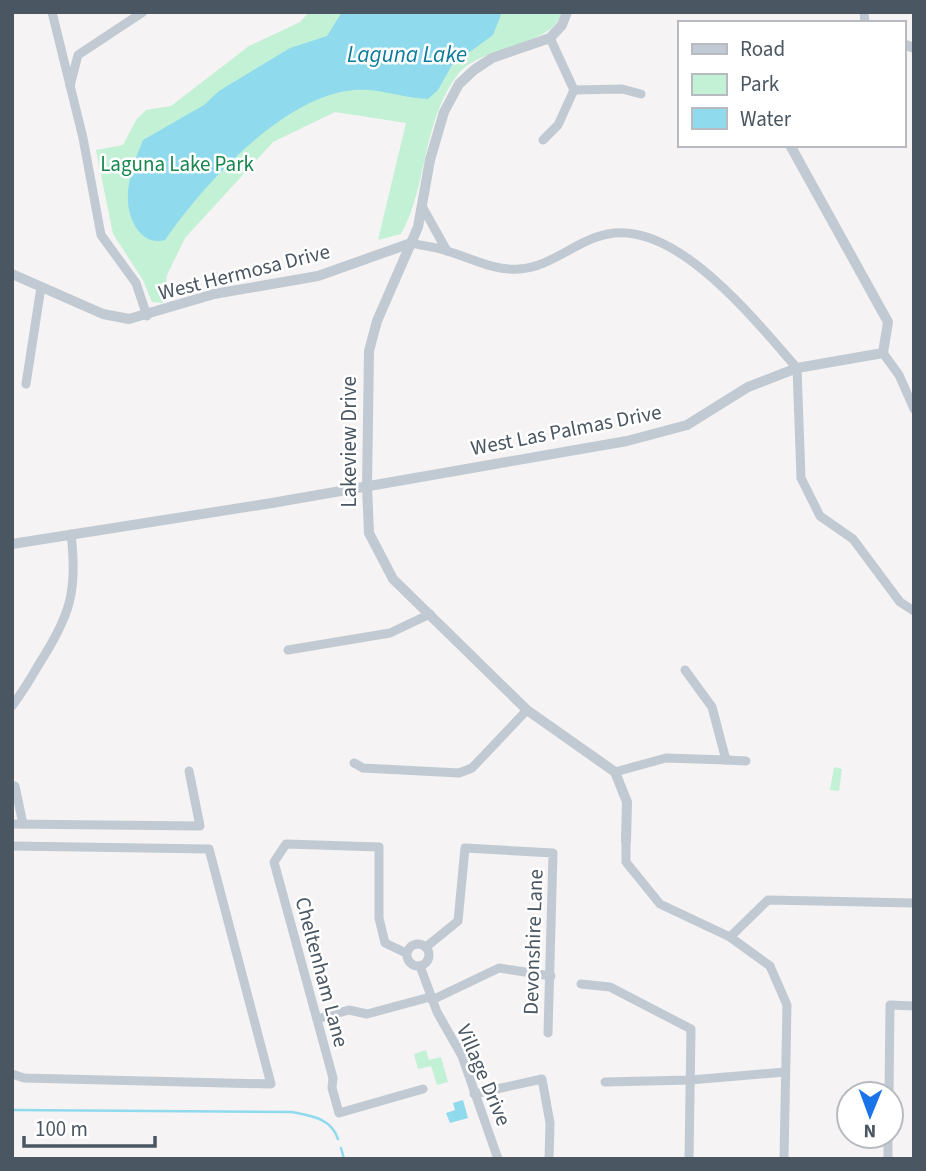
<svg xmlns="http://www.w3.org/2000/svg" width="926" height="1171" font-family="'Source Sans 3',sans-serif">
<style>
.green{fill:#c3f1d5}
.water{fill:#90daee}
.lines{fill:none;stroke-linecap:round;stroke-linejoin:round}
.stream{stroke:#90daee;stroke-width:2.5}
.minor{stroke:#c1cad2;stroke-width:9}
.tertiary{stroke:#c1cad2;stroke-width:10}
.labels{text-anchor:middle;stroke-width:5;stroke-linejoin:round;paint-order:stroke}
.park-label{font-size:21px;fill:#17864f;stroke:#fff}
.street-label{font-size:21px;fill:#4a5661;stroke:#fff}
.water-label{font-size:23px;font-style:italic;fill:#0c7c9b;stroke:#fff}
</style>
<rect width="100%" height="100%" fill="#f5f3f3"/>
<!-- green -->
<g class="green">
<path d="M 309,12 L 561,12 C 556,46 482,45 459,73 C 422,119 428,186 401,234 L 378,240 L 406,123 L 335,112 L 273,142 L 185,238 L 167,275 L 163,303 L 152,302 L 143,280 L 113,234 L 96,150 L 123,145 L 136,120 L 146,110 L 171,106 L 249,46 L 300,22 Z"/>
<path d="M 834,767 L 842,769 L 839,791 L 830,790 Z"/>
<path d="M 426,1050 L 429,1060 L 441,1057 L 448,1082 L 437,1085 L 431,1066 L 418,1069 L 414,1054 Z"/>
</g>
<!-- water -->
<g class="water">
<path d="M 342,12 L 502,12 L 493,35 L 452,65 L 438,90 L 428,99 C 403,98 379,88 354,90 C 283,96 203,185 165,240 C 154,243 144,239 137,229 C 119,202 131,169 143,140 L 204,105 L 219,91 L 290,48 L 327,36 Z"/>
<path d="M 463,1100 L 468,1118 L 450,1123 L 446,1113 L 455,1110 L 453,1103 Z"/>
</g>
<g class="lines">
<!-- stream -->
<g class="stream">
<path d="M 12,1110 L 292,1112 C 311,1116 331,1118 338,1139"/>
<path d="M 341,1148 L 344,1159"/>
</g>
<!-- minor -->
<g class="minor">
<path d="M 52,12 L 83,138 L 101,235 L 136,283 L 147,316"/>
<path d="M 864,12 L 865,23"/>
<path d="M 70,86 L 78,55 L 143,12"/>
<path d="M 574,90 L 622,89 L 641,94"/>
<path d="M 543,140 L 558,125 L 574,90 L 550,38"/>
<path d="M 423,208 L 447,251"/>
<path d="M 411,243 C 423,246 436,247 447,251 C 471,258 494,271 519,269 C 552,267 576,240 608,234 C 677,220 756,322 797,368 L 801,478 L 820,516 L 853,539 L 900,602 L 914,611"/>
<path d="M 883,353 L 899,375 L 914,409"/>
<path d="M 26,384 L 41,287"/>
<path d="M 288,650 L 390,633 L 430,614"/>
<path d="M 12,706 C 22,693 31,678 39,664 C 70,616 78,591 71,534"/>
<path d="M 726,760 L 746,761"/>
<path d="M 354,763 L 363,768 L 459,773 L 472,768 L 527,710"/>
<path d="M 615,772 L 666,758 L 726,760 L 712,707 L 685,670"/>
<path d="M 15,786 L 23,824"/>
<path d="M 12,824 L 200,826 L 189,771"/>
<path d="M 626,841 L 626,862 L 660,904 L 730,937 L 770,966 L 787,1005 L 784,1159"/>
<path d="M 12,846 L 209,849 L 271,1084 L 24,1078 L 12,1074"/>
<path d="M 730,937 L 768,900 L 914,903"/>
<circle cx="418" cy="955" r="11"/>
<path d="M 426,947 L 458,921 L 465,848 L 553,853 L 548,1033"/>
<path d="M 406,953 L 385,943 L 379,918 L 379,847 L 286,844 L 274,862 L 333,1078 L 332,1088 L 339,1113 L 423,1089"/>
<path d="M 420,966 L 437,1012 L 462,1056 L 498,1159"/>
<path d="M 581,984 L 610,987 L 691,1029 L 689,1159"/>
<path d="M 432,1000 L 499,968 L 551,976"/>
<path d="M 317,1019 L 349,1010 L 367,1014 L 430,997"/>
<path d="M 605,1082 L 690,1080 L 785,1072"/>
<path d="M 474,1094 L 542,1079 L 550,1123 L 549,1159"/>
<path d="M 889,1094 L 890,1005 L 914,1006"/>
<path d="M 888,1159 L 888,1136"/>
</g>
<!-- tertiary -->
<g class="tertiary">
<path d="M 567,12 L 562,25 L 550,38 L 492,58 L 474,70 L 459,84 L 444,112 L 430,160 L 418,227 L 377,321 L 369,351 L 367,486 L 369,533 L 393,579 L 527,710 L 615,772 L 627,802 L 626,841"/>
<path d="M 903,44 L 914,48"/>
<path d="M 12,274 L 103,314 L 129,319 L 214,294 L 318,276 L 411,243"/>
<path d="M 12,544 L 272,503 L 627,441 L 687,425 L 748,387 L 797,368 L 883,353 L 888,322 L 790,145"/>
</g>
</g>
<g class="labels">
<!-- park labels -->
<g class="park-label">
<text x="177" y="171">Laguna Lake Park</text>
</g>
<!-- street labels -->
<g class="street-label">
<text transform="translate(244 272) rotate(-14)" y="7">West Hermosa Drive</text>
<text transform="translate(566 430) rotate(-11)" y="7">West Las Palmas Drive</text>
<text transform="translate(349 442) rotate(-90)" y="7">Lakeview Drive</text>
<text transform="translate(533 942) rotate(-88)" y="7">Devonshire Lane</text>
<text transform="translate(322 972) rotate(75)" y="7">Cheltenham Lane</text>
<text transform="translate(484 1075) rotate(67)" y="7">Village Drive</text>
</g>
<!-- water labels -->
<g class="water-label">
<text x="407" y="62">Laguna Lake</text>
</g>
</g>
<!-- border -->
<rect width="926" height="1171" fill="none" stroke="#4a5661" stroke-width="28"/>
<!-- legend -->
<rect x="678" y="21" width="228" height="126" fill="#ffffff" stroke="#b7bbc0" stroke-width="2"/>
<rect x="692" y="44" width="35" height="10" fill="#c1cad2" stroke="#b7bbc0" stroke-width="2"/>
<text x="740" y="56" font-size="21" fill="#4a5661">Road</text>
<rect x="692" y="74" width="35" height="21" fill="#c3f1d5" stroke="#b7bbc0" stroke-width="2"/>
<text x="740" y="91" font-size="21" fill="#4a5661">Park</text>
<rect x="692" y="108" width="35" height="21" fill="#90daee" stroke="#b7bbc0" stroke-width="2"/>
<text x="740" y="126" font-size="21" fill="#4a5661">Water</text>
<!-- north arrow -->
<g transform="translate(870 1115) rotate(181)"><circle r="33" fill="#ffffff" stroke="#b7bbc0" stroke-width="2"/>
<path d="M0-5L12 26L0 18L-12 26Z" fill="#1a73e8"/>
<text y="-10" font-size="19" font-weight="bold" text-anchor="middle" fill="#4a5661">N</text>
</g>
<!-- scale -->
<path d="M24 1136v10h131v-10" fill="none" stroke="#4a5661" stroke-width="3.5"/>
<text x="35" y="1136" font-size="21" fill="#4a5661" stroke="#ffffff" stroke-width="5" paint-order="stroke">100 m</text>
</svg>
